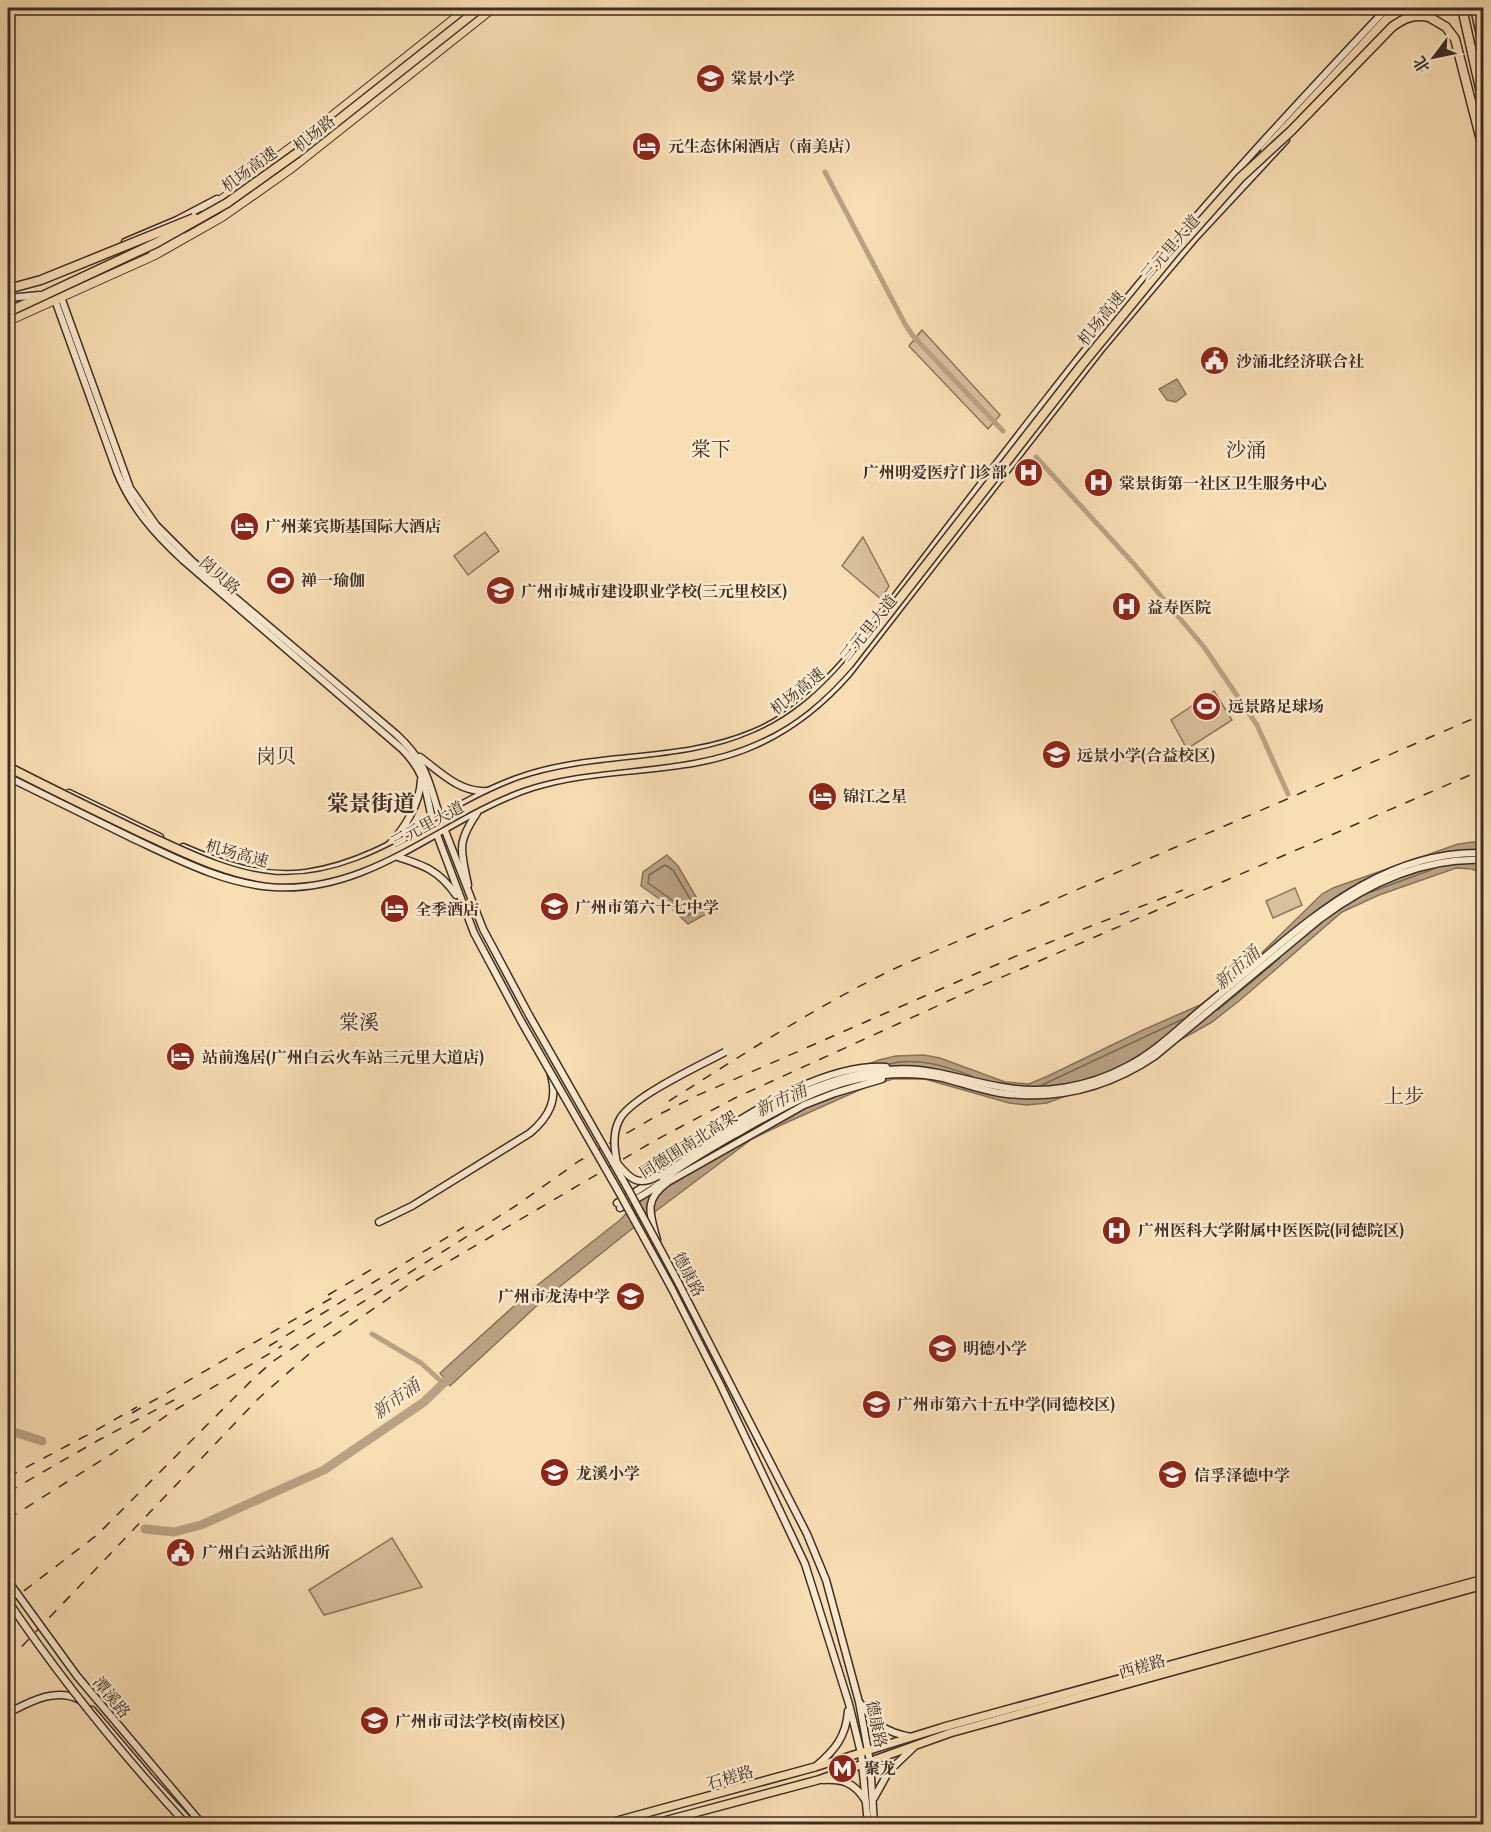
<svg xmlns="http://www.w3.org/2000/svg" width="1491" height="1832" font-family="'Libre Caslon Text','Noto Serif SC',serif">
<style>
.green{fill:#d8c09b;stroke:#8b7660;stroke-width:1.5}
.water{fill:#b9a283;stroke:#88735d;stroke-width:1.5}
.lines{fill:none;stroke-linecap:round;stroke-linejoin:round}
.shore{stroke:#7c6854;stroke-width:1.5}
.canal{stroke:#b9a283;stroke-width:5}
.river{stroke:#b9a283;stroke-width:9}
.secondary-casing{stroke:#3e2d25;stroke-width:9}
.primary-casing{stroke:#3e2d25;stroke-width:10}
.trunk-casing{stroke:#3e2d25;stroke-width:10}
.motorway-casing{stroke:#3e2d25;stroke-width:11}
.secondary{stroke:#faeace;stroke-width:6}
.primary{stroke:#f8deb3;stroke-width:7}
.trunk{stroke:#f8deb3;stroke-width:8}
.motorway{stroke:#f8deb3;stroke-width:8}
.rail{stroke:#3e2d25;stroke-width:1.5;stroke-dasharray:10 10;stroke-linecap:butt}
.secondary-bridge-casing{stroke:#3e2d25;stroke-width:9;stroke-linecap:butt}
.motorway-bridge-casing{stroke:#3e2d25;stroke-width:11;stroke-linecap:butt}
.secondary-bridge{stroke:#faeace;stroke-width:6}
.motorway-bridge{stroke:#f8deb3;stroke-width:8}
.labels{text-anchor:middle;stroke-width:5;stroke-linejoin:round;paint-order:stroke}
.poi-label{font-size:16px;font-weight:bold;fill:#3e2d25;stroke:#faeace;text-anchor:start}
.street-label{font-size:16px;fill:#3e2d25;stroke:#faeace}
.water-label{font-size:18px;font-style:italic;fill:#5d4a3c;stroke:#faeace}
.quarter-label{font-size:20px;fill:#3e2d25;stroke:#faeace}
.district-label{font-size:22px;font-weight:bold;fill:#3e2d25;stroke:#faeace}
</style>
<rect width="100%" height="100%" fill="#f8deb3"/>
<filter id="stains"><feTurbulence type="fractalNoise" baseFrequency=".00333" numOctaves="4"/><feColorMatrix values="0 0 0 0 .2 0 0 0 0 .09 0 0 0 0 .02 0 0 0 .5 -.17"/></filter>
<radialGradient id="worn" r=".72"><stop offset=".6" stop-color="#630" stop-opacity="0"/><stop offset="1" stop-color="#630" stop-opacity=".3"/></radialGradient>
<!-- green -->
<g class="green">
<path d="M 922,330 L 1000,415 L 988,429 L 909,346 Z"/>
<path d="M 485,532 L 499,551 L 468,575 L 454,556 Z"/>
<path d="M 863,537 L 889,586 L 881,599 L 842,566 Z"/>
<path d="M 1214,691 L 1232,720 L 1187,749 L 1171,720 Z"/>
<path d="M 1295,888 L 1302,905 L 1273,918 L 1266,901 Z"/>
<path d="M 392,1538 L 422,1587 L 324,1615 L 309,1590 Z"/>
</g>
<!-- water -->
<g class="water">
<path d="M 1177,379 L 1186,394 L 1176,402 L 1167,400 L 1159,389 Z"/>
<path d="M 1473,842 L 1483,843 L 1483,874 L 1472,869 L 1456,868 L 1379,895 L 1342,912 L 1239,1001 L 1212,1022 L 1157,1053 L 1090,1087 L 1047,1103 L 1026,1105 L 1009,1103 L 925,1079 L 893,1079 L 866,1087 L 781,1125 L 752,1139 L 628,1232 L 543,1300 L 450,1386 L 440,1373 L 535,1287 L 620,1220 L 642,1197 L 724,1140 L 843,1074 L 879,1060 L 896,1056 L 924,1055 L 940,1058 L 1005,1082 L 1029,1084 L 1048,1076 L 1143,1030 L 1200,1005 L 1234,980 L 1322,894 L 1333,888 L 1458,844 Z"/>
<path d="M 667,855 L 678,866 L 706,914 L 688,924 L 668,905 L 641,886 L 643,872 Z"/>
</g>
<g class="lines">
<!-- shore -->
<g class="shore">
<path d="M 665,865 L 673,870 L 696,909 L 696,912 L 688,915 L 672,900 L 648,883 L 649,875 Z"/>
<path d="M 1371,892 L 1436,868"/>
<path d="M 1218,1010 L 1280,958"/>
<path d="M 889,1064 C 918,1057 945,1066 972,1076"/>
<path d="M 1042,1085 L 1183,1019"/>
</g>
<!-- canal -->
<g class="canal">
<path d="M 825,172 L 905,324 L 913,336 L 1003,431"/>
<path d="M 1036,457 L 1134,564 L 1204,647 L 1257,725 L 1288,794"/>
<path d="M 372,1334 L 421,1363 L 443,1383"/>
</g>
<!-- river -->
<g class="river">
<path d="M 8,1430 L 42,1441"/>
<path d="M 145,1529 L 174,1532 L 201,1525 L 324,1470 L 424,1402 L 454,1373"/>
</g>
<defs>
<g id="secondary">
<path d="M 1374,40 L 1403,8"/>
<path d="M 125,242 L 177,220 L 217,199"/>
<path d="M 151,250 L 183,236"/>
<path d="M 8,297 L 44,286"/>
<path d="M 61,297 L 130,488 L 156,525 L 192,561 L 397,735 C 426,762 429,781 440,818"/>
<path d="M 55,300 L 117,472 C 131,507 155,534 183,560 L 402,749 C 427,774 425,791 433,823"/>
<path d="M 420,757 C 440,772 460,793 487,791"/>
<path d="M 8,777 C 49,797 90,817 132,838 C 177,859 224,884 274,887 C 374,893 443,816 533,787 C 605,764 685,776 754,745 C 792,728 822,704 849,673 L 1102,348 L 1194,239 L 1286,140"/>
<path d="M 69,793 L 160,837"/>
<path d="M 444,828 L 483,929 L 529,1015"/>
<path d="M 436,832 L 474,933 L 521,1021"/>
<path d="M 389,845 C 405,828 420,803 421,780"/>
<path d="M 183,847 C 222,864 262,879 306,873 C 388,861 442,806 517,779 C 593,751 678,765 753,733 C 793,717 823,686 851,654 C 950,526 1046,395 1150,271 C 1226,180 1306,94 1387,8"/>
<path d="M 395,856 C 423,865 439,870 456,895"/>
<path d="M 468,885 C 461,849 456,844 477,813"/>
<path d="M 706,1141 C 757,1109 824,1064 886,1067"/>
<path d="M 617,1203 C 697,1156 782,1084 877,1071 C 928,1064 954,1079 1002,1087 C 1043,1095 1089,1087 1126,1067 C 1152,1054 1174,1033 1196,1014 C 1217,996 1239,979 1260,961 C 1324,906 1394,850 1484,853"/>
<path d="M 620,1208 C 630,1202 641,1197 651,1190 C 658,1185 665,1178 672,1173 C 692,1159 713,1147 734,1135 C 773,1113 813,1089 858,1079 C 886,1073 915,1072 943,1078 C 962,1083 981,1090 1000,1093 C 1056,1101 1109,1087 1155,1056 L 1320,919 C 1367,884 1423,857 1484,860"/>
<path d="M 379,1222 L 412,1206 L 530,1133 C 549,1117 558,1100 551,1075"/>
<path d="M 657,1240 C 650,1213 643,1200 668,1182 L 804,1105 L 835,1093 L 882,1079"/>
<path d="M 679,1284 L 807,1534 L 826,1580 L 859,1702 L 870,1762 L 874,1824"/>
<path d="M 672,1289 L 721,1386 L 805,1564 L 849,1704 L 861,1753 L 868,1824"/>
<path d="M 860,1703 C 876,1724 884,1732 911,1737"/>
<path d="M 92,1710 L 149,1777 L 192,1824"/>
<path d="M 8,1713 C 30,1702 55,1687 80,1700"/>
<path d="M 815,1767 C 835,1750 846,1737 848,1711"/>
<path d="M 823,1780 C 842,1779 854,1782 865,1800"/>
<path d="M 874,1798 L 889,1771 L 914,1747"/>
</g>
<g id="primary">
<path d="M 606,1824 L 815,1767 L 944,1727 L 1484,1579"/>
<path d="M 653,1824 L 818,1780 L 950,1733 L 1484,1585"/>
</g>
<g id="trunk">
<path d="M 206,211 L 317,128 L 468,8"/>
<path d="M 8,305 L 164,234"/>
<path d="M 8,321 L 155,255 L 222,217 L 289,170 L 493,8"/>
</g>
<g id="motorway">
<path d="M 1462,8 L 1484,106"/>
<path d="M 1475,8 L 1484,49"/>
<path d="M 1482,8 L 1484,19"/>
<path d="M 1429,17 L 1446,27 L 1455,39 L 1484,152"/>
<path d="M 1265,150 L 1397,8"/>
</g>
</defs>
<!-- secondary casing -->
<use href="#secondary" class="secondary-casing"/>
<!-- primary casing -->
<use href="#primary" class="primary-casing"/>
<!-- trunk casing -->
<use href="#trunk" class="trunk-casing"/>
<!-- motorway casing -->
<use href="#motorway" class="motorway-casing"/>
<!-- secondary -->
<use href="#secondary" class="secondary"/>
<!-- primary -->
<use href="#primary" class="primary"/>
<!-- trunk -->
<use href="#trunk" class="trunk"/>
<!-- motorway -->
<use href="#motorway" class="motorway"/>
<!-- rail -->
<g class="rail">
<path d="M 669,1101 C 744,1054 818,1005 898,967 L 1484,714"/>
<path d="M 328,1295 L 374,1268"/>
<path d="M 269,1346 L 464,1227"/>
<path d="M 132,1413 L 337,1295"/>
<path d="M 8,1477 L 91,1433 L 137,1407"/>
<path d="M 8,1492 L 97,1441 L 178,1398"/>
<path d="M 8,1519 L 113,1453 L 170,1413 L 282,1346"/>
<path d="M 8,1603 L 97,1535 L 252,1380 L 272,1362 L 339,1317 L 517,1205 L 579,1161 L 658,1115 L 696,1096 L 1030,950 L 1183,890"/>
<path d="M 8,1661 L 259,1398 L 317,1347 L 410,1284 L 654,1141 L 735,1098 L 979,987 L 1484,769"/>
</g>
<defs>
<g id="secondary-bridge">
<path d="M 8,298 L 40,295"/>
<path d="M 529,1015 L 628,1189 L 679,1284"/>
<path d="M 521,1021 L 620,1194 L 672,1289"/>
<path d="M 617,1163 C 614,1148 612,1131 621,1117 C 636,1095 699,1066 725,1052"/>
<path d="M 617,1163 C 630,1179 638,1187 658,1176"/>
<path d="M 8,1581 L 77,1676 L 202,1824"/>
<path d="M 8,1601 C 61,1680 122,1754 186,1824"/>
</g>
<g id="motorway-bridge">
<path d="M 8,289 L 41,280 L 194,218"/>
<path d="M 8,312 L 156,243 L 227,203 L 297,153 L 480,8"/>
<path d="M 8,767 C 53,790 98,812 144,834 C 186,853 228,875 274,879 C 369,885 437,814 521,784 C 597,758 682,770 755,737 C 793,721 822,695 849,664 L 1081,366 L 1177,249 L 1240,178 L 1291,131 L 1392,27 C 1404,18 1414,14 1429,17"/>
</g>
</defs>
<!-- secondary-bridge casing -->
<use href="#secondary-bridge" class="secondary-bridge-casing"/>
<!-- motorway-bridge casing -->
<use href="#motorway-bridge" class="motorway-bridge-casing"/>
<!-- secondary-bridge -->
<use href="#secondary-bridge" class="secondary-bridge"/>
<!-- motorway-bridge -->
<use href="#motorway-bridge" class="motorway-bridge"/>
</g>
<!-- icons -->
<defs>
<symbol id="school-disc" viewBox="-11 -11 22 22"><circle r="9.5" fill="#8f2418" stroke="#faeace"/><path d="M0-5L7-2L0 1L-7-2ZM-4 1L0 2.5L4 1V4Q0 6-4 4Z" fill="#fff"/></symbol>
<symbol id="hotel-disc" viewBox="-11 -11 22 22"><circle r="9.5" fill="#8f2418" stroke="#faeace"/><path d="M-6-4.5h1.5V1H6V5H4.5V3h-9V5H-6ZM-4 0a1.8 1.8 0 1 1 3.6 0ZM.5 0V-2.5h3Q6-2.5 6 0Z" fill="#fff"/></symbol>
<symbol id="civic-disc" viewBox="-11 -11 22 22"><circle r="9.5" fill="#8f2418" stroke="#faeace"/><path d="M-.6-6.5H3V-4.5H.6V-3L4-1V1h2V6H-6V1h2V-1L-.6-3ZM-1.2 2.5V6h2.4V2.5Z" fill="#fff"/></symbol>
<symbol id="hospital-disc" viewBox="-11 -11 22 22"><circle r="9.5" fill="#8f2418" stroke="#faeace"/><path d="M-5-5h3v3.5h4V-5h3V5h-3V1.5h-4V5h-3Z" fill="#fff"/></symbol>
<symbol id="stadium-disc" viewBox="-11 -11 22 22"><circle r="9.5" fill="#8f2418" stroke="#faeace"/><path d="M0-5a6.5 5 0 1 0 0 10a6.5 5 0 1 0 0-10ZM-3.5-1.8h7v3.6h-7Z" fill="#fff"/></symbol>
<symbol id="metro-disc" viewBox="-11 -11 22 22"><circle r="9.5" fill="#8f2418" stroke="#faeace"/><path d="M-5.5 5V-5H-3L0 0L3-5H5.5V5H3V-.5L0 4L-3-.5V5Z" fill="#fff"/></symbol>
</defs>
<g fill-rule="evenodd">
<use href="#school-disc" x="694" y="62" width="33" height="33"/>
<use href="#hotel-disc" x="630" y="130" width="33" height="33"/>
<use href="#civic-disc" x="1198" y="344" width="33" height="33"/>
<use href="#hospital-disc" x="1012" y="456" width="33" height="33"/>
<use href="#hospital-disc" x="1082" y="466" width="33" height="33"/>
<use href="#hotel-disc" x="228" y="510" width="33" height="33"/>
<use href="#stadium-disc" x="264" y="564" width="33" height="33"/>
<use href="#school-disc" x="484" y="574" width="33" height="33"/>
<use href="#hospital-disc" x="1110" y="590" width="33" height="33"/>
<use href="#stadium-disc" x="1190" y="690" width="33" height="33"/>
<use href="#school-disc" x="1040" y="738" width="33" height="33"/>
<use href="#hotel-disc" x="806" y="780" width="33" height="33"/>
<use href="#school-disc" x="538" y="890" width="33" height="33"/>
<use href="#hotel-disc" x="378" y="892" width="33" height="33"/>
<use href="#hotel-disc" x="164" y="1040" width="33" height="33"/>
<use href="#hospital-disc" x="1100" y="1214" width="33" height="33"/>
<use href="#school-disc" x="614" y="1280" width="33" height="33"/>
<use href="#school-disc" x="926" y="1332" width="33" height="33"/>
<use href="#school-disc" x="860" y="1388" width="33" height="33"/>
<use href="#school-disc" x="538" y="1456" width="33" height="33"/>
<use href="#school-disc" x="1156" y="1458" width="33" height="33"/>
<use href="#civic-disc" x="164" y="1536" width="33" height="33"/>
<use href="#school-disc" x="358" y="1704" width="33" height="33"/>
<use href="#metro-disc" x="826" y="1752" width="33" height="33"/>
</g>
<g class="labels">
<!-- poi labels -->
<g class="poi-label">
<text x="731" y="84">棠景小学</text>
<text x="668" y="152">元生态休闲酒店（南美店）</text>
<text x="1236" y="367">沙涌北经济联合社</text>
<text x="1007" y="478" text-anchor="end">广州明爱医疗门诊部</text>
<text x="1119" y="489">棠景街第一社区卫生服务中心</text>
<text x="265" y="532">广州莱宾斯基国际大酒店</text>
<text x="301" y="586">禅一瑜伽</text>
<text x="521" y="597">广州市城市建设职业学校(三元里校区)</text>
<text x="1147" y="613">益寿医院</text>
<text x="1228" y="712">远景路足球场</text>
<text x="1077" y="761">远景小学(合益校区)</text>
<text x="843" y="802">锦江之星</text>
<text x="575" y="913">广州市第六十七中学</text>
<text x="415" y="915">全季酒店</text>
<text x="202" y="1063">站前逸居(广州白云火车站三元里大道店)</text>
<text x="1138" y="1236">广州医科大学附属中医医院(同德院区)</text>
<text x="610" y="1302" text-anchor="end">广州市龙涛中学</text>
<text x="963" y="1354">明德小学</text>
<text x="897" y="1410">广州市第六十五中学(同德校区)</text>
<text x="576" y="1479">龙溪小学</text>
<text x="1194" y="1481">信孚泽德中学</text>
<text x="202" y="1558">广州白云站派出所</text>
<text x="395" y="1727">广州市司法学校(南校区)</text>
<text x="864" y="1774">聚龙</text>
</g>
<!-- street labels -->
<g class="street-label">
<text transform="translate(314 133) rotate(-39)" y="6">机场路</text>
<text transform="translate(249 169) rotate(-36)" y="6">机场高速</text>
<text transform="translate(1170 247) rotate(-49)" y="6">三元里大道</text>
<text transform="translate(1101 318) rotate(-51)" y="6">机场高速</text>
<text transform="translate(220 575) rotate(41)" y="6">岗贝路</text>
<text transform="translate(868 628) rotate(-51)" y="6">三元里大道</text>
<text transform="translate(797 691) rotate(-39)" y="6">机场高速</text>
<text transform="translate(427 824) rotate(-28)" y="6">三元里大道</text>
<text transform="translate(237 853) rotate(15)" y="6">机场高速</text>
<text transform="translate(688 1144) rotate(-32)" y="6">同德围南北高架</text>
<text transform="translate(689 1274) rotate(62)" y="6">德康路</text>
<text transform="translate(1142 1666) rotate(-16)" y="6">西槎路</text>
<text transform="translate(112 1697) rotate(50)" y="6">潭溪路</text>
<text transform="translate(877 1724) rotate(79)" y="6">德康路</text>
<text transform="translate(730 1777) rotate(-16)" y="6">石槎路</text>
</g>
<!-- water labels -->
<g class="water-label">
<text transform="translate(1237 968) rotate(-42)" y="6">新市涌</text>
<text transform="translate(781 1100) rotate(-25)" y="6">新市涌</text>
<text transform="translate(396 1399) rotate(-36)" y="6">新市涌</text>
</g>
<!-- quarter labels -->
<g class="quarter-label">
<text x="711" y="456">棠下</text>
<text x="1246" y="457">沙涌</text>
<text x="276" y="763">岗贝</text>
<text x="359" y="1029">棠溪</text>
<text x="1404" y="1103">上步</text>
</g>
<!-- district labels -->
<g class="district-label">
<text x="371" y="811">棠景街道</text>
</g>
</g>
<!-- margin -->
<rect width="1491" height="1832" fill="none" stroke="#f8deb3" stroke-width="30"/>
<rect x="9" y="9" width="1473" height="1814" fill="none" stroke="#3e2d25" stroke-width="3"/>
<rect x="15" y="15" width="1461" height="1802" fill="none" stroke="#3e2d25" stroke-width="1.5"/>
<!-- north arrow -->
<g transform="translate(1434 57) rotate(238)" stroke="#faeace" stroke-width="4.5" paint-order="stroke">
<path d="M0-4.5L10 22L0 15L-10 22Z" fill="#3e2d25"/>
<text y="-9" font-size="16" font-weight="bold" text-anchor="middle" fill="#3e2d25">北</text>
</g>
<rect width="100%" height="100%" filter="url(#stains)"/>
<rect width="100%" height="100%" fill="url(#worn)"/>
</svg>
